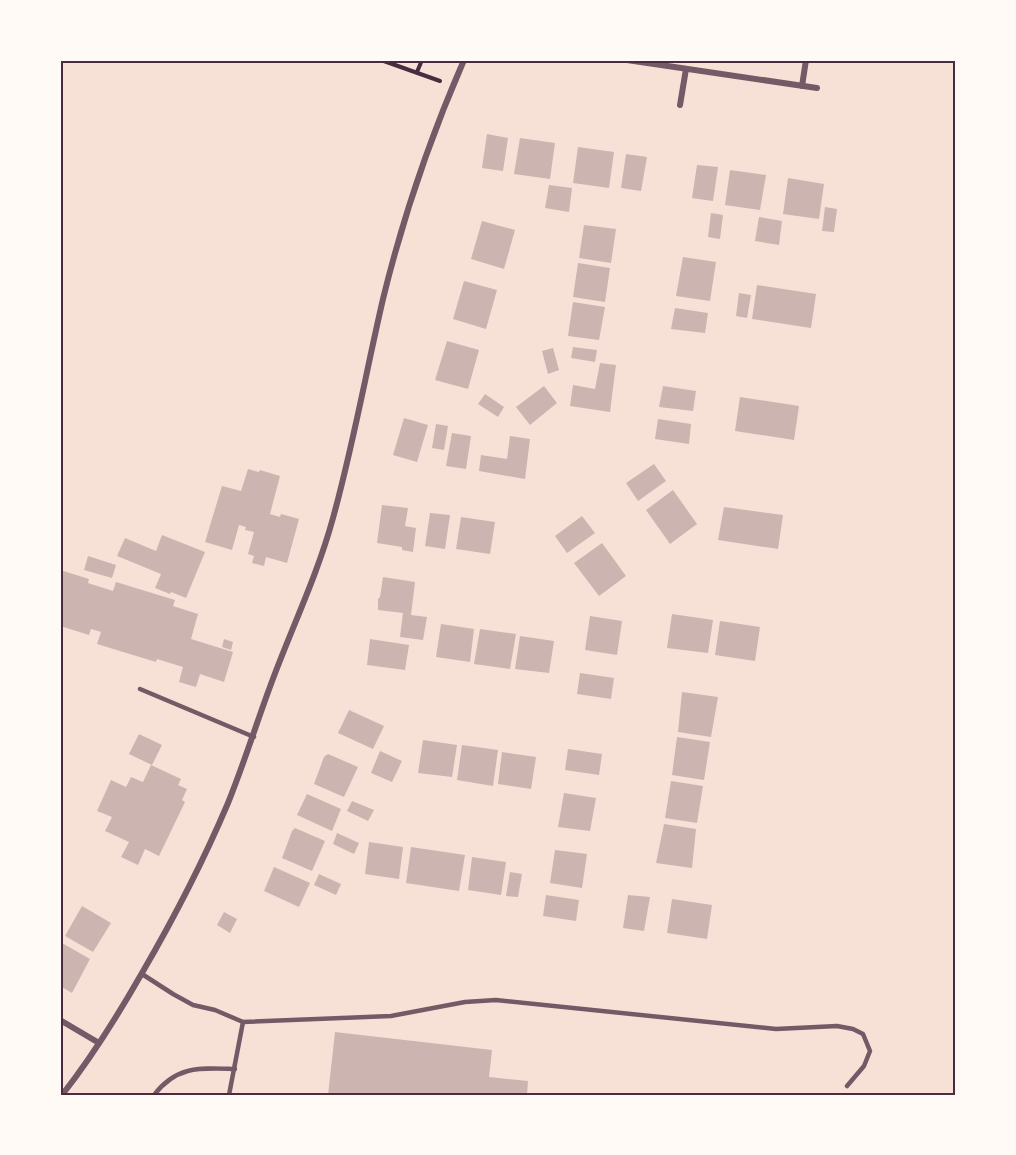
<svg xmlns="http://www.w3.org/2000/svg" width="1016" height="1155" font-family="'Times New Roman',serif">
<style>
.building{fill:#ccb4b1}
.lines{fill:none;stroke-linecap:round;stroke-linejoin:round}
.path{stroke:#4a2c40;stroke-width:4}
.service{stroke:#755966;stroke-width:4.5}
.minor{stroke:#755966;stroke-width:6}
.neatline{fill:none;stroke:#4a2c40;stroke-width:2}
</style>
<rect width="100%" height="100%" fill="#f7e1d7"/>
<!-- building -->
<g class="building">
<path d="M 487,134 L 508,138 L 503,171 L 482,168 Z"/>
<path d="M 520,138 L 555,143 L 550,179 L 514,174 Z"/>
<path d="M 578,147 L 614,152 L 609,188 L 573,183 Z"/>
<path d="M 626,154 L 647,157 L 641,191 L 621,188 Z"/>
<path d="M 697,165 L 718,167 L 713,201 L 692,198 Z"/>
<path d="M 730,170 L 766,175 L 760,210 L 725,205 Z"/>
<path d="M 788,178 L 824,184 L 819,219 L 783,214 Z"/>
<path d="M 549,185 L 572,188 L 569,212 L 545,208 Z"/>
<path d="M 825,207 L 837,209 L 834,232 L 822,231 Z"/>
<path d="M 711,213 L 723,215 L 720,239 L 708,237 Z"/>
<path d="M 759,217 L 782,221 L 779,245 L 755,241 Z"/>
<path d="M 482,221 L 515,230 L 504,269 L 471,259 Z"/>
<path d="M 584,225 L 616,229 L 611,263 L 579,258 Z"/>
<path d="M 683,257 L 716,262 L 710,301 L 676,296 Z"/>
<path d="M 578,263 L 610,268 L 605,302 L 573,297 Z"/>
<path d="M 464,281 L 497,290 L 486,329 L 453,319 Z"/>
<path d="M 757,285 L 816,294 L 811,328 L 752,319 Z"/>
<path d="M 739,293 L 751,295 L 747,318 L 736,316 Z"/>
<path d="M 573,302 L 605,307 L 599,340 L 568,336 Z"/>
<path d="M 675,308 L 708,313 L 705,333 L 671,329 Z"/>
<path d="M 447,341 L 479,350 L 468,389 L 435,380 Z"/>
<path d="M 573,347 L 597,350 L 595,362 L 571,358 Z"/>
<path d="M 553,348 L 559,370 L 548,374 L 542,351 Z"/>
<path d="M 600,363 L 616,365 L 610,412 L 570,406 L 573,385 L 595,389 Z"/>
<path d="M 544,386 L 557,403 L 530,425 L 516,407 Z"/>
<path d="M 663,386 L 696,391 L 693,411 L 659,407 Z"/>
<path d="M 485,394 L 504,407 L 498,417 L 478,404 Z"/>
<path d="M 740,397 L 799,406 L 794,440 L 735,431 Z"/>
<path d="M 404,418 L 428,425 L 417,462 L 393,455 Z"/>
<path d="M 658,419 L 691,424 L 689,444 L 655,439 Z"/>
<path d="M 436,424 L 448,426 L 444,450 L 432,448 Z"/>
<path d="M 452,433 L 471,436 L 466,469 L 446,466 Z"/>
<path d="M 510,436 L 530,439 L 525,479 L 479,471 L 481,455 L 507,459 Z"/>
<path d="M 654,464 L 666,481 L 638,501 L 626,483 Z"/>
<path d="M 248,469 L 259,472 L 260,470 L 280,476 L 270,514 L 280,517 L 281,514 L 299,519 L 287,563 L 266,557 L 264,566 L 252,563 L 254,556 L 248,554 L 254,532 L 245,530 L 246,527 L 239,525 L 232,550 L 205,542 L 222,486 L 241,491 Z"/>
<path d="M 673,490 L 697,524 L 670,544 L 646,510 Z"/>
<path d="M 382,505 L 408,508 L 405,526 L 416,528 L 413,552 L 402,550 L 402,547 L 377,543 Z"/>
<path d="M 724,507 L 783,515 L 778,549 L 718,540 Z"/>
<path d="M 430,513 L 450,515 L 445,549 L 425,546 Z"/>
<path d="M 582,516 L 595,533 L 567,553 L 555,536 Z"/>
<path d="M 461,517 L 495,522 L 490,554 L 456,549 Z"/>
<path d="M 162,535 L 205,552 L 186,598 L 171,592 L 170,594 L 155,588 L 161,574 L 117,556 L 125,538 L 156,551 Z"/>
<path d="M 602,543 L 626,576 L 599,596 L 574,563 Z"/>
<path d="M 88,556 L 116,565 L 112,578 L 84,570 Z"/>
<path d="M 60,570 L 89,579 L 88,583 L 113,591 L 116,582 L 175,600 L 173,606 L 198,614 L 191,639 L 233,652 L 224,682 L 200,674 L 196,687 L 179,682 L 183,667 L 157,659 L 156,662 L 97,644 L 101,632 L 91,629 L 89,635 L 60,626 Z"/>
<path d="M 383,577 L 415,582 L 411,615 L 427,617 L 423,640 L 400,637 L 403,613 L 378,610 L 378,599 L 380,597 Z"/>
<path d="M 672,614 L 713,620 L 708,653 L 667,648 Z"/>
<path d="M 590,616 L 622,621 L 617,655 L 585,650 Z"/>
<path d="M 720,621 L 760,627 L 755,661 L 715,655 Z"/>
<path d="M 441,624 L 474,629 L 470,662 L 436,657 Z"/>
<path d="M 480,629 L 516,634 L 510,669 L 474,664 Z"/>
<path d="M 520,636 L 554,641 L 549,673 L 515,669 Z"/>
<path d="M 224,639 L 233,642 L 231,650 L 222,647 Z"/>
<path d="M 370,639 L 409,645 L 405,670 L 367,665 Z"/>
<path d="M 580,673 L 614,678 L 611,699 L 577,694 Z"/>
<path d="M 682,692 L 718,697 L 711,737 L 678,732 Z"/>
<path d="M 349,710 L 384,726 L 373,749 L 338,733 Z"/>
<path d="M 139,734 L 162,745 L 152,765 L 129,754 Z"/>
<path d="M 677,737 L 710,742 L 704,780 L 672,775 Z"/>
<path d="M 423,740 L 457,745 L 452,777 L 418,773 Z"/>
<path d="M 462,745 L 498,750 L 493,786 L 457,780 Z"/>
<path d="M 568,749 L 602,754 L 599,775 L 565,770 Z"/>
<path d="M 380,751 L 402,761 L 392,782 L 371,773 Z"/>
<path d="M 502,752 L 536,757 L 531,789 L 498,784 Z"/>
<path d="M 328,754 L 358,767 L 344,797 L 314,784 L 324,757 Z"/>
<path d="M 151,765 L 181,779 L 178,785 L 187,789 L 182,800 L 185,802 L 159,856 L 145,849 L 138,865 L 121,857 L 129,842 L 105,831 L 112,817 L 97,811 L 111,780 L 126,787 L 131,777 L 143,782 Z"/>
<path d="M 671,781 L 703,786 L 697,823 L 665,818 Z"/>
<path d="M 564,793 L 596,798 L 590,831 L 558,827 Z"/>
<path d="M 307,794 L 341,809 L 332,831 L 297,815 Z"/>
<path d="M 352,801 L 374,810 L 368,821 L 347,811 Z"/>
<path d="M 664,824 L 696,829 L 692,868 L 656,863 Z"/>
<path d="M 295,828 L 325,841 L 312,871 L 282,858 L 292,831 Z"/>
<path d="M 337,833 L 359,843 L 354,854 L 333,844 Z"/>
<path d="M 369,842 L 403,847 L 399,879 L 365,874 Z"/>
<path d="M 411,847 L 465,855 L 459,891 L 406,883 Z"/>
<path d="M 555,850 L 587,854 L 582,888 L 550,883 Z"/>
<path d="M 472,857 L 506,862 L 501,895 L 468,890 Z"/>
<path d="M 274,867 L 310,883 L 299,907 L 264,891 Z"/>
<path d="M 510,872 L 522,874 L 518,897 L 506,896 Z"/>
<path d="M 319,874 L 341,884 L 336,895 L 314,885 Z"/>
<path d="M 546,895 L 579,900 L 576,921 L 543,916 Z"/>
<path d="M 628,895 L 650,897 L 644,931 L 623,928 Z"/>
<path d="M 672,899 L 712,905 L 707,939 L 667,933 Z"/>
<path d="M 82,906 L 111,923 L 93,952 L 65,936 Z"/>
<path d="M 224,912 L 237,919 L 230,933 L 217,925 Z"/>
<path d="M 62,943 L 90,959 L 72,993 L 60,986 Z"/>
<path d="M 335,1032 L 492,1050 L 489,1077 L 528,1081 L 527,1095 L 328,1095 Z"/>
</g>
<g class="lines">
<!-- path -->
<g class="path">
<path d="M 381,60 L 440,81"/>
<path d="M 417,72 L 422,60"/>
</g>
<!-- service -->
<g class="service">
<path d="M 140,689 L 254,737"/>
<path d="M 142,974 L 173,994 L 193,1005 L 215,1010 L 243,1022 L 391,1016 L 465,1002 L 496,1000 L 776,1029 L 837,1026 L 853,1029 L 863,1034 L 870,1051 L 864,1066 L 847,1086"/>
<path d="M 154,1095 C 177,1065 201,1068 235,1069"/>
<path d="M 229,1095 L 243,1022"/>
</g>
<!-- minor -->
<g class="minor">
<path d="M 627,60 L 817,88"/>
<path d="M 802,86 L 806,60"/>
<path d="M 680,105 L 686,69"/>
<path d="M 60,1020 L 99,1043"/>
<path d="M 62,1095 C 92,1057 118,1015 142,973 C 174,918 203,862 228,803 C 245,761 258,718 274,676 C 294,623 318,573 333,518 C 353,446 366,372 383,299 C 403,217 430,138 464,60"/>
</g>
</g>
<!-- border -->
<rect width="1016" height="1155" fill="none" stroke="#fffaf5" stroke-width="123"/>
<rect x="62" y="62" width="892" height="1032" class="neatline"/>
</svg>
